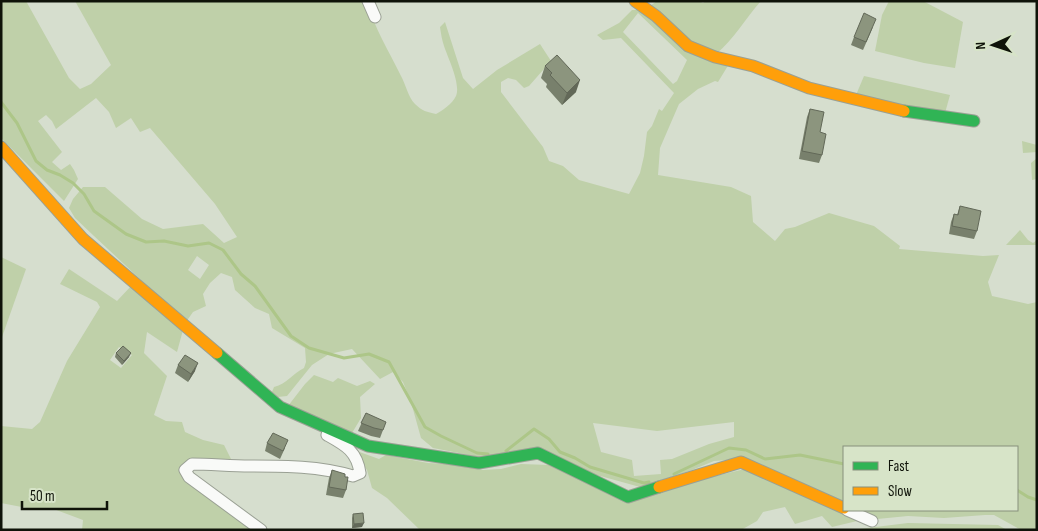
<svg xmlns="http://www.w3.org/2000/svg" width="1038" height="531" font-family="'Sofia Sans Condensed',sans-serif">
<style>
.green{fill:#bfd0a9;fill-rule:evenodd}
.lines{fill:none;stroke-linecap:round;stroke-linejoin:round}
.stream{stroke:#adc688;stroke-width:3}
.street-casing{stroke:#9aa094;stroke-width:13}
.fast-casing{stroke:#9aa094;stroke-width:13}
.slow-casing{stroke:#9aa094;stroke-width:13}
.street{stroke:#f9faf8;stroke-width:11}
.fast{stroke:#30b455;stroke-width:11}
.slow{stroke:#ff9f0a;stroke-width:11}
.wall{fill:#78806c}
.shaded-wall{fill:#626858}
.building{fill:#8c957e;stroke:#626858}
</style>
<rect width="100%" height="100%" fill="#d6dece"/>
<!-- green -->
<g class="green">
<path d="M 1,1 L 26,1 L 69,78 L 80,89 L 91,84 L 111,65 L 75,1 L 367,1 C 374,28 389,51 401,76 C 406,85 408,97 415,104 C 422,111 427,112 436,114 C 443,110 452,104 456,96 C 461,84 448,58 444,46 C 442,40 441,34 440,27 L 445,22 L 463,78 L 473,89 L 497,70 L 540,44 L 551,61 L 529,86 L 524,88 L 516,80 L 508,78 L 501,82 L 501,92 L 543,147 L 549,161 L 563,166 L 579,180 L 629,194 L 640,173 L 644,156 L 647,132 L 652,126 L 659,109 L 662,111 L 674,93 L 621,38 L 603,40 L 597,35 L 619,23 L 632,10 L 637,10 L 729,64 L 718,82 L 715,81 L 698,89 L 679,104 L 660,148 L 658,175 L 731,187 L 751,196 L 753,222 L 775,241 L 785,229 L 795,227 L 829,213 L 874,226 L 900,246 L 899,249 L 983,256 L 999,255 L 988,282 L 992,296 L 1028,304 L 1037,302 L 1037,530 L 1021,530 L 994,515 L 985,515 L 944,518 L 908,516 L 867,520 L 857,510 L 1017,510 L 1017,447 L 844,447 L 844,503 L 740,459 L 714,461 L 692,470 L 640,487 L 575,469 L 556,459 L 495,460 L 433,448 L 421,438 L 411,402 L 403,382 L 393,372 L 380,379 L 352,349 L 329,354 L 312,365 L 287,396 L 278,397 L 272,392 L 274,387 C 287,384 293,373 304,368 L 306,362 L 305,348 L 272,328 L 269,314 L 255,308 L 235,290 L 232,277 L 221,273 L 210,283 L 203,294 L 206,306 L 193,312 L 186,322 L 94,236 L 75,218 L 69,208 L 73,199 L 83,187 L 105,187 L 142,219 L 163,229 L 203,224 L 224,243 L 237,237 L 215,204 L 150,128 L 140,132 L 131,118 L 116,128 L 109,112 L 96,98 L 56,129 L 52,121 L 46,115 L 38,121 L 62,152 L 52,162 L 61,170 L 70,164 L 74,170 L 78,179 L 64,201 L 1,138 ZM 638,13 L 687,60 L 677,81 L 673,84 L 623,32 ZM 197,256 L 209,265 L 200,279 L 188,270 ZM 734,422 L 734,437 L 709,444 L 672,459 L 660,460 L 661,474 L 634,476 L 632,460 L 601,452 L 593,423 L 657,431 Z"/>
<path d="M 657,1 L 699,1 L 703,3 L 706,1 L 761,1 C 745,19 734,39 716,54 L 694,44 L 650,6 Z"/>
<path d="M 889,1 L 923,1 L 963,22 L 955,68 L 924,63 L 875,51 L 882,15 Z"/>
<path d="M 864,76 L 950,95 L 945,113 L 856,95 Z"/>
<path d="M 1022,141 L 1037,145 L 1037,152 L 1023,153 Z"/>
<path d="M 1037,158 L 1037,179 L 1032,180 L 1031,163 Z"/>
<path d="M 1020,230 L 1028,240 L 1033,243 L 1037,240 L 1037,245 L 1006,245 Z"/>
<path d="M 1,257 L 26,269 L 1,340 Z"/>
<path d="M 69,269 L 117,301 L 133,284 L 183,330 L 177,352 L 147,332 L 144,353 L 167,376 L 154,415 L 166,421 L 182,422 L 185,432 L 203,440 L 224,445 L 232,461 L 182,468 L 184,479 L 254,530 L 82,530 L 83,520 L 51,508 L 32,509 L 1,503 L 1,426 L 32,429 L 40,422 L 67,361 L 100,307 L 97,302 L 60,284 ZM 119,347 L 132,355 L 121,368 L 110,360 Z"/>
<path d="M 314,375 L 333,382 L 338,378 L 357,386 L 370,381 L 375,384 L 360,397 L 361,418 L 349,438 L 288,406 L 305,384 Z"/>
<path d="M 351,449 L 379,459 L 386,455 L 428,463 L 447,464 L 483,470 L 501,469 L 521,464 L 549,465 L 637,495 L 749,468 L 854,514 L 857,521 L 832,527 L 822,516 L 795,524 L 785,507 L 763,512 L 757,521 L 741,530 L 420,530 L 387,498 L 372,488 L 367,470 Z"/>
<path d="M 908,523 L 998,525 L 1007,530 L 851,530 Z"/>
</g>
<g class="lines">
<!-- stream -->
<g class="stream">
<path d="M 1,102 L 17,123 L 36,161 L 47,170 L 60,175 L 73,183 L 84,194 L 94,211 L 126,234 L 146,242 L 164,241 L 188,246 L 209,243 L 223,250 L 241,274 L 255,286 L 291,336 L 309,348 L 344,358 L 369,354 L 389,362 L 425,427 L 441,436 L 477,453 L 488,454"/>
<path d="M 506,451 L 534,429 L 549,439 L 560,452 L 575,458 L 590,467 L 644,483 L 649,482"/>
<path d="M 674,474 L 729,448 L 746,450 L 765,459 L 800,455 L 844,464"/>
<path d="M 1017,490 L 1028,497 L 1037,500"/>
</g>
<defs>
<g id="street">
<path d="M 368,1 L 375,17"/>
<path d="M 847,510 L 872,521"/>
<path d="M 261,530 L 189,477 L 185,470 L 192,464 C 211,464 230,466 250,466 C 285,466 319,466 353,476 L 360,473 C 357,451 345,445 327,435"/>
</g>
<g id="fast">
<path d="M 904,111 L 974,121"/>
<path d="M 217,353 L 280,407 L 368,446 L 479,463 L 538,453 L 628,497 L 659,487"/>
</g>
<g id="slow">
<path d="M 635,1 L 656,16 L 688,46 L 715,57 L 753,66 L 809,88 L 904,111"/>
<path d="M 1,147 L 83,239 L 217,353"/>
<path d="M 659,487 L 741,462 L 844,508"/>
</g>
</defs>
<!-- street casing -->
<use href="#street" class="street-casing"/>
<!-- fast casing -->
<use href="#fast" class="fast-casing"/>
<!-- slow casing -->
<use href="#slow" class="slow-casing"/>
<!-- street -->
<use href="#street" class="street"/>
<!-- fast -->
<use href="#fast" class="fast"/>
<!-- slow -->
<use href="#slow" class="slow"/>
</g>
<!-- wall -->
<g class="wall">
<path d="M 873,27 L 863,50 L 851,45 L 854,37 Z"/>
<path d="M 545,66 L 576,92 L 562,105 L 546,87 L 547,84 L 541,78 Z"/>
<path d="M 810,109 L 820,132 L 822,155 L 819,163 L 799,159 L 807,117 Z"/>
<path d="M 960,206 L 977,231 L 974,239 L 949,234 L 951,222 L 954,214 L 957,215 Z"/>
<path d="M 116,353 L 129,357 L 122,365 L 115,357 Z"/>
<path d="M 178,365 L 195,371 L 188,382 L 175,373 Z"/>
<path d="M 366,413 L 383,430 L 380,438 L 371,436 L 358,431 Z"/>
<path d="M 267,443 L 285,448 L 280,459 L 265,451 Z"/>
<path d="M 332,470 L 345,477 L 346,490 L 343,498 L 326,495 L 329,478 Z"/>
<path d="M 353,514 L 362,527 L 352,528 L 352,518 Z"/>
</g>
<!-- shaded-wall -->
<g class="shaded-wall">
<path d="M 580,80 L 576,92 L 562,105 L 567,93 Z"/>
<path d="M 131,353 L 129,357 L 122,365 L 124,361 Z"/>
<path d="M 198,363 L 195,371 L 188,382 L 191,374 Z"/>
<path d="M 364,523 L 362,527 L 352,528 L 354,524 Z"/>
</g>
<!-- building -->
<g class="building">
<path d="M 864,13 L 876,19 L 866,42 L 854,37 Z"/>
<path d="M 557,55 L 580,80 L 567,93 L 550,75 L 552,73 L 545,66 Z"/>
<path d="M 810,109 L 824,112 L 820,132 L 826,134 L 822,155 L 802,151 Z"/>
<path d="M 960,206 L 981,211 L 977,231 L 952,226 L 954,214 L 958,215 Z"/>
<path d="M 123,346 L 131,353 L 124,361 L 116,353 Z"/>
<path d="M 185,355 L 198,363 L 191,374 L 178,365 Z"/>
<path d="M 366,413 L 386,422 L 383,430 L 374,428 L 361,423 Z"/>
<path d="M 273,433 L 288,440 L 283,451 L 267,443 Z"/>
<path d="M 332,470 L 345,474 L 345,477 L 348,477 L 346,490 L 329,487 Z"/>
<path d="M 363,513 L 364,523 L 354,524 L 353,514 Z"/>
</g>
<!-- border -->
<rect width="1038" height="531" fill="none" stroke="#0f1309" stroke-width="5"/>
<!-- legend -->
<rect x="843" y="446" width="175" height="65" fill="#d7e4c8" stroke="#87907c"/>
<rect x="853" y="462" width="25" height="8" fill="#30b455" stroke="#87907c"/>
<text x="888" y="471" font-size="15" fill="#0f1309">Fast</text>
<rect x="853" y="487" width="25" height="8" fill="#ff9f0a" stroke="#87907c"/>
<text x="888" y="496" font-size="15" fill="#0f1309">Slow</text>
<!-- north arrow -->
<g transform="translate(993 45) rotate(267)" stroke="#d7e4c8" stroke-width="4" paint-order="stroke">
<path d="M0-4L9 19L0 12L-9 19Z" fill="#0f1309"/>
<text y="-8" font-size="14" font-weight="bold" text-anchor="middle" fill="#0f1309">N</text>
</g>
<!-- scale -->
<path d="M22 501v8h85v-8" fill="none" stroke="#0f1309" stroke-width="2.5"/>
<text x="30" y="501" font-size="15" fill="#0f1309" stroke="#d7e4c8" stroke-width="4" paint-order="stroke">50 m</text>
</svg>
